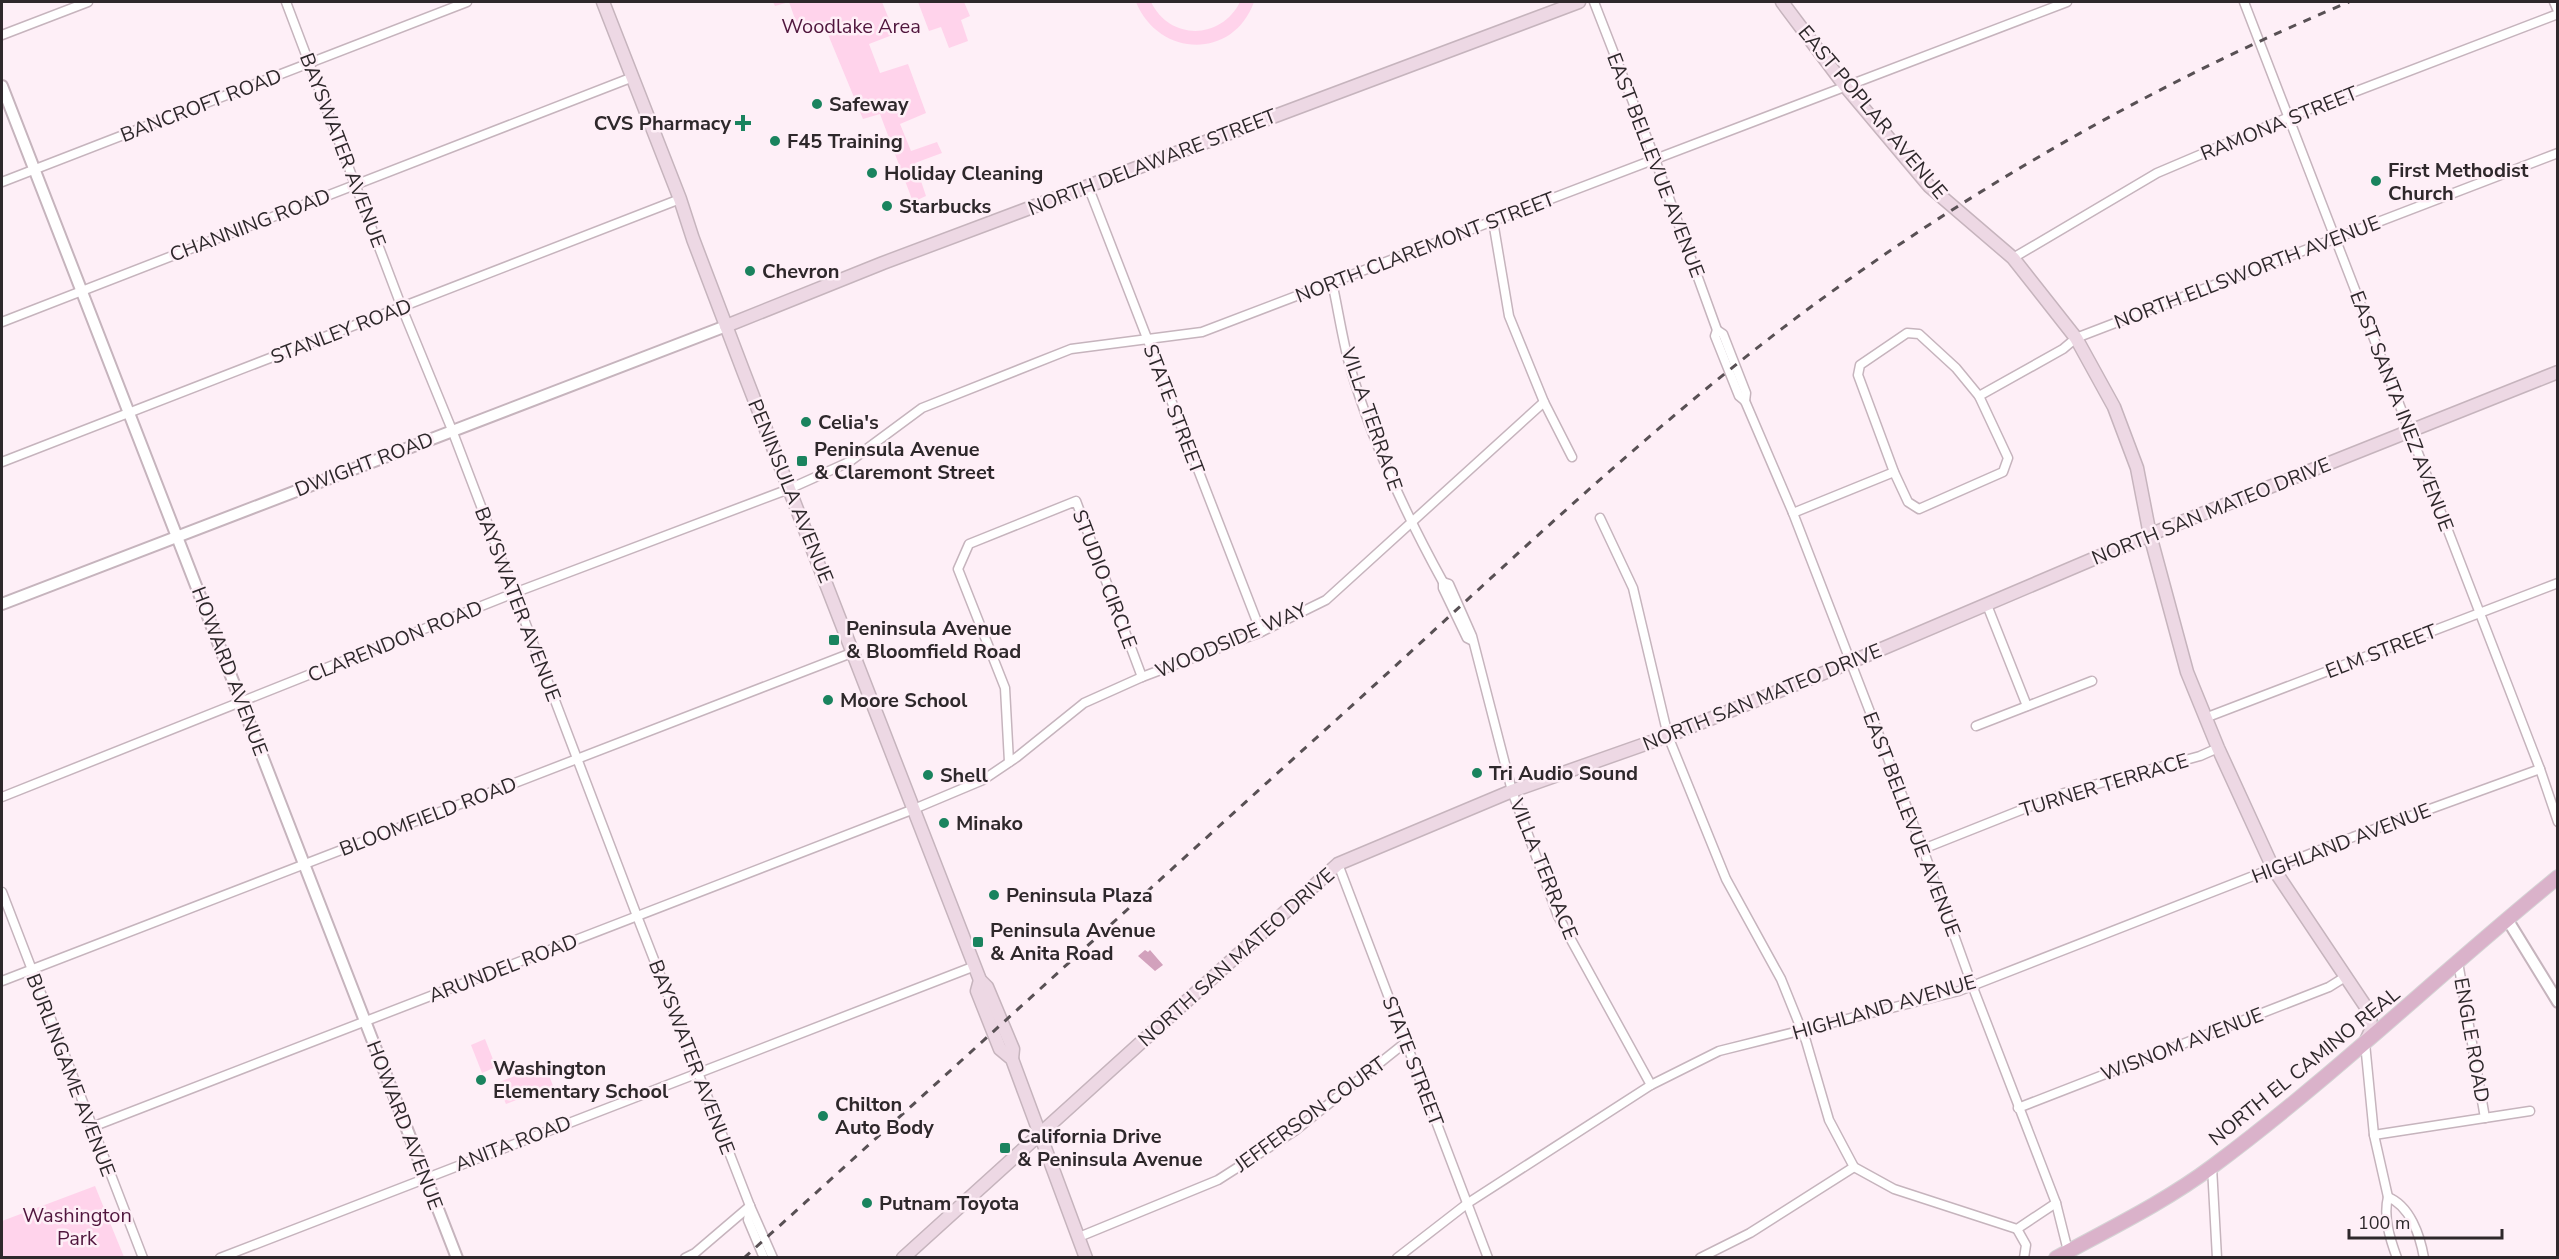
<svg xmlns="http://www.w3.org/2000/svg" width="2559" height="1259" font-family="'Nunito Sans',sans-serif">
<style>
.green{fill:#ffd3eb}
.water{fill:#d2a1bc}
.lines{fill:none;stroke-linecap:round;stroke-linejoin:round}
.minor-casing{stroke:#c6b4bd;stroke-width:11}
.tertiary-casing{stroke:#c6b4bd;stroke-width:14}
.secondary-casing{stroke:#c6b4bd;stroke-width:15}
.primary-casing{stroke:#d5d4d5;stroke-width:16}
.minor{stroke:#fff;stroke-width:8}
.tertiary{stroke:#fff;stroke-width:10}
.secondary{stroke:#edd8e4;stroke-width:12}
.primary{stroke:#dab2ca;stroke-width:14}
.rail{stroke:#585054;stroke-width:3;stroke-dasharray:8 8;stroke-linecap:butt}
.poi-dot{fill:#1a835e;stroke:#feeff7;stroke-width:2}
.labels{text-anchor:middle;stroke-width:5;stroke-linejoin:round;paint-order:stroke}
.park-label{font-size:20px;fill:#50163d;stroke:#feeff7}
.poi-label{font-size:20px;font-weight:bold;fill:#2e282b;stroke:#feeff7;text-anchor:start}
.street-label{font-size:20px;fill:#2e282b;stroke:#feeff7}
</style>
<rect width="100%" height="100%" fill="#feeff7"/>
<!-- green -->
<g class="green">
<path d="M 773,2 L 882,2 L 895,34 L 869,44 L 880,73 L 908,64 L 926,113 L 900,124 L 911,151 L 937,142 L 942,153 L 915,163 L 926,196 L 913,202 L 880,114 L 863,119 L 827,32 L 817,24 L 800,33 L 789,2 L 775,6 Z"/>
<path d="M 918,2 L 964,2 L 970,16 L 961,20 L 968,41 L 949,48 L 941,27 L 929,31 Z"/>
<path d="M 1136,2 L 1151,2 C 1170,41 1221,40 1240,2 L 1254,2 C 1233,60 1159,58 1136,2 Z"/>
<path d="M 485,1039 L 496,1067 L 482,1073 L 471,1045 Z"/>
<path d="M 545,1064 L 553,1086 L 506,1104 L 497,1083 Z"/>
<path d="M 95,1186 L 124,1257 L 2,1257 L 2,1221 Z"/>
</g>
<!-- water -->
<path class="water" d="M 1145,950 L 1148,952 L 1150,950 L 1163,965 L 1155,971 L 1138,956 Z"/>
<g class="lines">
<defs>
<g id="minor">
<path d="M 286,2 L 402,308 L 452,430 L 637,916 L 750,1206 L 773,1258"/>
<path d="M 1594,2 L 1652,151 L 1717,330 L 1715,336 L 1739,396 L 1745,401 L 1793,513 L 1923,849 L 1972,985 L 2056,1203 L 2069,1255"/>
<path d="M 2244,2 L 2540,769 L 2558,822"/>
<path d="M 2554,2 L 2558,11"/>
<path d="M 2,35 L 88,2"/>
<path d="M 2,182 L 467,2"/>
<path d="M 1088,186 L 1261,632"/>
<path d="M 1493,221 L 1509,316 L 1544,402 L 1572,457"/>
<path d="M 2013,258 L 2157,173 L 2289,117 L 2558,14"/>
<path d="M 1332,282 C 1338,309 1342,337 1349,363 C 1371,440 1405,513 1443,582 L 1443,588 L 1467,638 L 1471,640"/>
<path d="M 2,322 L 633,77"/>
<path d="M 1717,330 L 1723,334 L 1746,393 L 1745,401"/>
<path d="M 1907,333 L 1919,334 L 1956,368 L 1979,396 L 2008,458 L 2003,472 L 1919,509 L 1908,502 L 1894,472 L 1858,375 L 1860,365 Z"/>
<path d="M 1979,396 L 2063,349 L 2076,338 L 2558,153"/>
<path d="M 2,462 L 680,199"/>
<path d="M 1793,513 L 1894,472"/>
<path d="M 1600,518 L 1633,588 L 1668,736 L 1726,879 L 1781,979 L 1806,1041 L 1829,1120 L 1854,1167 L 1894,1189 L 2017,1229 L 2056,1203"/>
<path d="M 1443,582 L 1449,584 L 1472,636 L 1512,791 L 1558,916 L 1651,1085"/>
<path d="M 1987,605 L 2027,706"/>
<path d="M 2205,718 L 2558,583"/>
<path d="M 1976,726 L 2092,681"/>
<path d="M 1009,762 L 1005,688 L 958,569 L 969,544 L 1076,501 L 1142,677"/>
<path d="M 2,797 L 514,593 L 789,489 L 849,462 L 922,408 L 1071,349 L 1202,332 L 2067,2"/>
<path d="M 1923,849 L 2064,793 L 2200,756 L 2218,748"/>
<path d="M 1338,864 L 1488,1258"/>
<path d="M 2,892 L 143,1258"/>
<path d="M 2458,962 L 2485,1118"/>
<path d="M 2,981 L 854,652"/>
<path d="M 2365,1043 L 2374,1135 L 2388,1197 C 2383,1217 2390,1239 2397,1258"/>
<path d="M 2018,1108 L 2329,987 L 2345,977"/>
<path d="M 92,1127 L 914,809 L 983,780 L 1017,757 L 1084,703 L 1142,677 L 1261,632 L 1326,600 L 1544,402"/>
<path d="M 2374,1135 L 2530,1111"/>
<path d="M 2212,1167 L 2217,1258"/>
<path d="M 2388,1197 C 2410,1206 2420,1235 2424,1258"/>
<path d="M 750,1206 L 748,1220 L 764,1258"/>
<path d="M 2017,1229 L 2026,1245 L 2024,1258"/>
<path d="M 1079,1237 L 1218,1180 L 1296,1130 L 1406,1042"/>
<path d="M 220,1258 L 975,966"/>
<path d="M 685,1258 L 695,1253 L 750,1206"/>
<path d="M 1397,1258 L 1468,1203 L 1651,1085 L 1719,1051 L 1959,991 L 2353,837 L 2540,769"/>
<path d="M 1700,1258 L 1750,1233 L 1854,1167"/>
</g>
<g id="tertiary">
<path d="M 2,86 L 457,1258"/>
<path d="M 2,604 L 726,326"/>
<path d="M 2507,919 L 2558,1002"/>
</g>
<g id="secondary">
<path d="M 603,2 L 680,199 L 693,239 L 744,373 L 980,980 L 987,987 L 1013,1049 L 1012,1059"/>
<path d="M 1782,2 L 1845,86 L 1929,186 L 2013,258 L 2076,338 L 2114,407 L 2137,468 L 2150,535 L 2187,672 L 2218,748 L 2273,868 L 2370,1013 L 2371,1030 L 2365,1043"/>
<path d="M 726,326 L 883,263 L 1579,2"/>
<path d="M 980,980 L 977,991 L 1000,1049 L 1012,1059 L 1086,1258"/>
<path d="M 903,1258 L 1338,864 L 1512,791 L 1668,736 L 1851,662 L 2159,531 L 2558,372"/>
</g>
<path id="primary" d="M 2056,1258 C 2109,1229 2165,1202 2213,1166 C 2333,1077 2441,972 2558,877"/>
</defs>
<!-- minor casing -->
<use href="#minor" class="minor-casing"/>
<!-- tertiary casing -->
<use href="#tertiary" class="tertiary-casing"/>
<!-- secondary casing -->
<use href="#secondary" class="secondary-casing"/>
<!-- primary casing -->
<use href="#primary" class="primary-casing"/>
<!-- minor -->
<use href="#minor" class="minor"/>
<!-- tertiary -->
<use href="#tertiary" class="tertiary"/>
<!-- secondary -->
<use href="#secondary" class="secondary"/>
<!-- primary -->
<use href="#primary" class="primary"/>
<!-- rail -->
<path class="rail" d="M 744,1258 C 945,1076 1145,893 1346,711 C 1496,575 1642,433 1804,312 C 1971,188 2157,82 2349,2"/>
</g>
<!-- markers -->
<g class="poi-dot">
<circle cx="817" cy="104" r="6"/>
<path d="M740 114h6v6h6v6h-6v6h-6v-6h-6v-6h6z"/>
<circle cx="775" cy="141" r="6"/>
<circle cx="872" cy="173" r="6"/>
<circle cx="2376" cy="181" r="6"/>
<circle cx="887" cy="206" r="6"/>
<circle cx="750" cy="271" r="6"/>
<circle cx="806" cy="422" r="6"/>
<rect x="796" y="455" width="12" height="12" rx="3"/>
<rect x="828" y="634" width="12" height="12" rx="3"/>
<circle cx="828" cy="700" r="6"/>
<circle cx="1477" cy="773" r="6"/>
<circle cx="928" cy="775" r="6"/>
<circle cx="944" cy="823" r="6"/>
<circle cx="994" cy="895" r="6"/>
<rect x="972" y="936" width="12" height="12" rx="3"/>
<circle cx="481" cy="1080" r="6"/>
<circle cx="823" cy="1116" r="6"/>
<rect x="999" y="1142" width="12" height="12" rx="3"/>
<circle cx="867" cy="1203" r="6"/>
</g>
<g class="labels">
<!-- park labels -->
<g class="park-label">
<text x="851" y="33">Woodlake Area</text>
<text x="77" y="1222">Washington<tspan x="77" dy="23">Park</tspan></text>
</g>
<!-- poi labels -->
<g class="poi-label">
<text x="829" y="111">Safeway</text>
<text x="731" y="130" text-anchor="end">CVS Pharmacy</text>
<text x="787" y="148">F45 Training</text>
<text x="2388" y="177">First Methodist<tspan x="2388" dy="23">Church</tspan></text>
<text x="884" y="180">Holiday Cleaning</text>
<text x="899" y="213">Starbucks</text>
<text x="762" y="278">Chevron</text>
<text x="818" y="429">Celia's</text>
<text x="814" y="456">Peninsula Avenue<tspan x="814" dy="23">&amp; Claremont Street</tspan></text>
<text x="846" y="635">Peninsula Avenue<tspan x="846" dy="23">&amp; Bloomfield Road</tspan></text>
<text x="840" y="707">Moore School</text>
<text x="1489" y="780">Tri Audio Sound</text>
<text x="940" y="782">Shell</text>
<text x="956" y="830">Minako</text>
<text x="1006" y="902">Peninsula Plaza</text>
<text x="990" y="937">Peninsula Avenue<tspan x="990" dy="23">&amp; Anita Road</tspan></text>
<text x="493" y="1075">Washington<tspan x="493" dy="23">Elementary School</tspan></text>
<text x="835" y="1111">Chilton<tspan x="835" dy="23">Auto Body</tspan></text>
<text x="1017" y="1143">California Drive<tspan x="1017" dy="23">&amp; Peninsula Avenue</tspan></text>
<text x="879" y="1210">Putnam Toyota</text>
</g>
<!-- street labels -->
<g class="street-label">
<text transform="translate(201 105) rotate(-21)" y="7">BANCROFT ROAD</text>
<text transform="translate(1873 112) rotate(50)" y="7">EAST POPLAR AVENUE</text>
<text transform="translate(2279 123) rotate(-22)" y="7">RAMONA STREET</text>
<text transform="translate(343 150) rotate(69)" y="7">BAYSWATER AVENUE</text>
<text transform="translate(1152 162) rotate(-21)" y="7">NORTH DELAWARE STREET</text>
<text transform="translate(1656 165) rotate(69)" y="7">EAST BELLEVUE AVENUE</text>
<text transform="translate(250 225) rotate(-21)" y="7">CHANNING ROAD</text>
<text transform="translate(1425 247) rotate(-21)" y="7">NORTH CLAREMONT STREET</text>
<text transform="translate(2247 272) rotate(-21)" y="7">NORTH ELLSWORTH AVENUE</text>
<text transform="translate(341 331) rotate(-21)" y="7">STANLEY ROAD</text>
<text transform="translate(1174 409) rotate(69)" y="7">STATE STREET</text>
<text transform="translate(2402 411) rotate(69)" y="7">EAST SANTA INEZ AVENUE</text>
<text transform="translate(1372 419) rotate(71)" y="7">VILLA TERRACE</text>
<text transform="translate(364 464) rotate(-21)" y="7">DWIGHT ROAD</text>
<text transform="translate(791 491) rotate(68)" y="7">PENINSULA AVENUE</text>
<text transform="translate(2211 511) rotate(-22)" y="7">NORTH SAN MATEO DRIVE</text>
<text transform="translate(1105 579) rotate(69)" y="7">STUDIO CIRCLE</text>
<text transform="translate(518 604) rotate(69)" y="7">BAYSWATER AVENUE</text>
<text transform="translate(1231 640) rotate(-23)" y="7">WOODSIDE WAY</text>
<text transform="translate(395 641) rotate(-22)" y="7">CLARENDON ROAD</text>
<text transform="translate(2381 651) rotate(-21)" y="7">ELM STREET</text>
<text transform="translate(230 671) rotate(69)" y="7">HOWARD AVENUE</text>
<text transform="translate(1762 697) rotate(-22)" y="7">NORTH SAN MATEO DRIVE</text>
<text transform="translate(2104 785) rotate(-17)" y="7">TURNER TERRACE</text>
<text transform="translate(428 816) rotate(-21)" y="7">BLOOMFIELD ROAD</text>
<text transform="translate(1912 824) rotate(69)" y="7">EAST BELLEVUE AVENUE</text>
<text transform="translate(2341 843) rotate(-21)" y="7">HIGHLAND AVENUE</text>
<text transform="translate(1544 869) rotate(68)" y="7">VILLA TERRACE</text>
<text transform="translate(1236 957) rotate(-42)" y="7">NORTH SAN MATEO DRIVE</text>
<text transform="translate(503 968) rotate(-21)" y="7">ARUNDEL ROAD</text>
<text transform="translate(1884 1007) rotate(-16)" y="7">HIGHLAND AVENUE</text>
<text transform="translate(2472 1040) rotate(80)" y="7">ENGLE ROAD</text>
<text transform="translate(2182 1044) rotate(-21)" y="7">WISNOM AVENUE</text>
<text transform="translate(692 1057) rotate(69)" y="7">BAYSWATER AVENUE</text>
<text transform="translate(1413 1061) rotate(69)" y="7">STATE STREET</text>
<text transform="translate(2304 1066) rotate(-39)" y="7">NORTH EL CAMINO REAL</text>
<text transform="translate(71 1075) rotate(69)" y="7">BURLINGAME AVENUE</text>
<text transform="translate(1310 1114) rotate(-36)" y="7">JEFFERSON COURT</text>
<text transform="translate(405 1125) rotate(69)" y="7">HOWARD AVENUE</text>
<text transform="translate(513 1143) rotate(-21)" y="7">ANITA ROAD</text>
</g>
</g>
<!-- border -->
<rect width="2559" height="1259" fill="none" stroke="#2e282b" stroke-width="6"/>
<!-- scale -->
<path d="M2349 1229v9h153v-9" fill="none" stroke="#2e282b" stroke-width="3"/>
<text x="2358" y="1229" font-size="18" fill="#2e282b" stroke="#feeff7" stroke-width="4.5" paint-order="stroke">100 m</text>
</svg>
